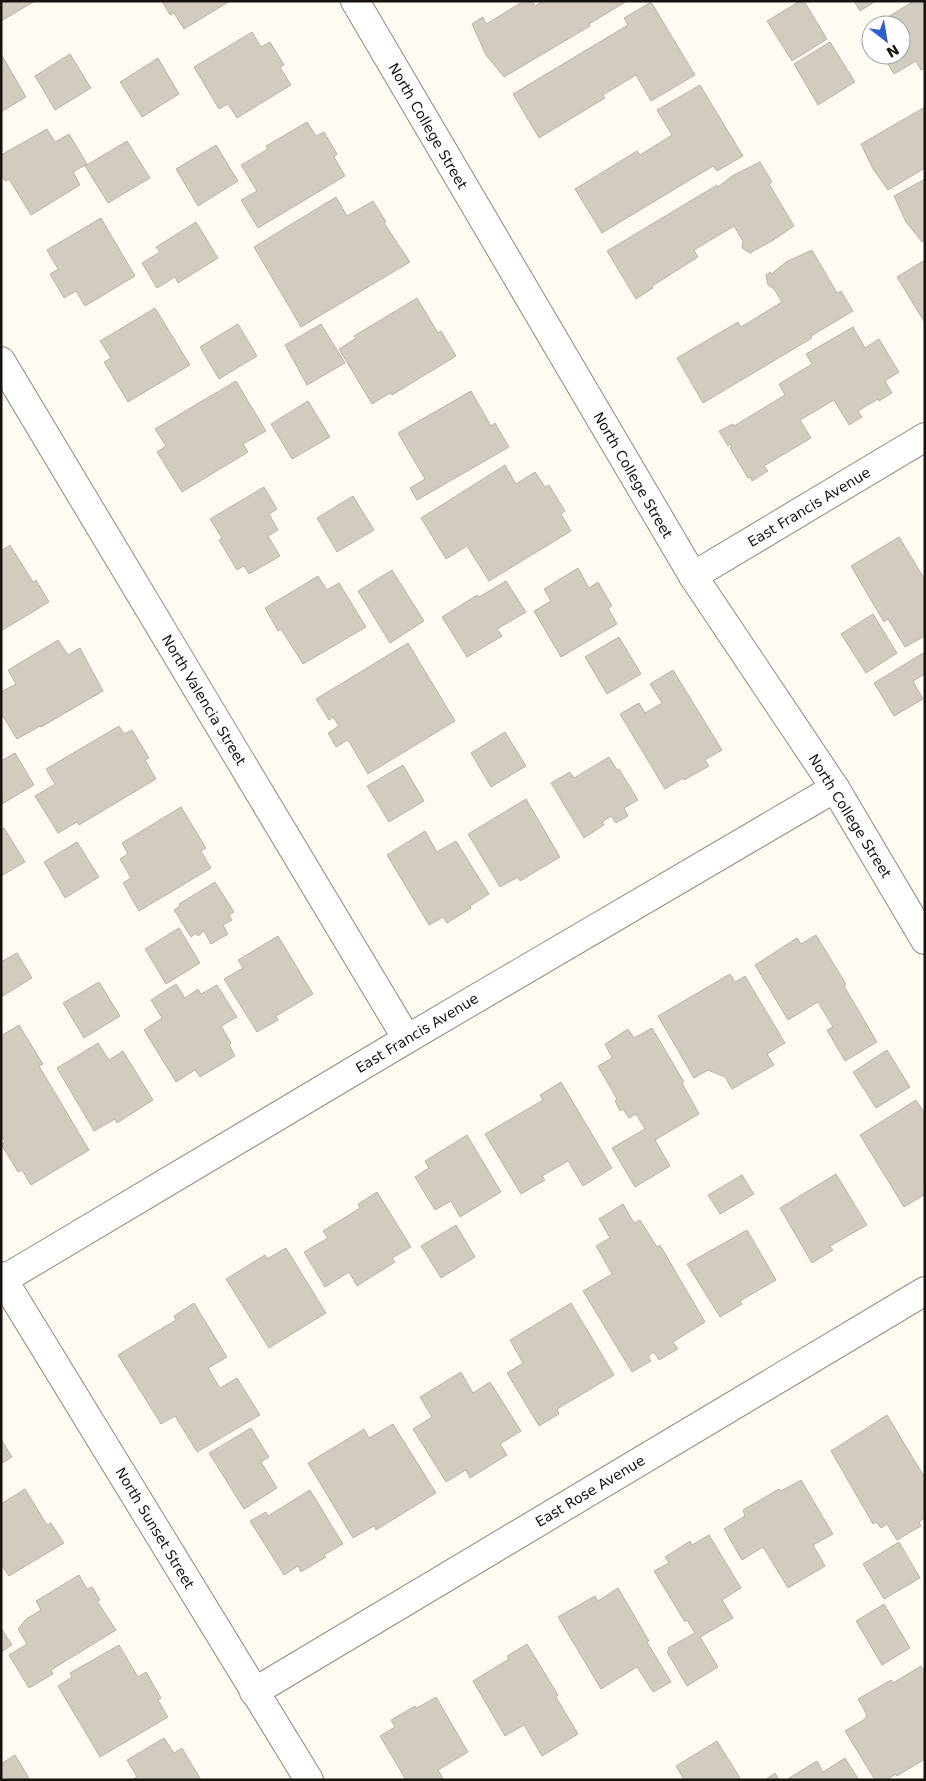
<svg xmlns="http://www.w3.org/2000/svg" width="926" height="1781" font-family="'DejaVu Sans',sans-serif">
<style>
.building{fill:#d2ccc0;stroke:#bab4a8}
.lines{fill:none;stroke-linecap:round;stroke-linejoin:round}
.street-casing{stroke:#908a7f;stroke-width:30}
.street{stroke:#fff;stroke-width:28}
.labels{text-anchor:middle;stroke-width:5;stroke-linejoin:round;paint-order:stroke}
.street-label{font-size:14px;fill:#16130f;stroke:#fff}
</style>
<rect width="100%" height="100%" fill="#fffbf3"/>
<!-- building -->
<g class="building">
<path d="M 1,1 L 35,1 L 1,21 Z"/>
<path d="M 162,1 L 230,1 L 184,29 L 174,13 L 170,15 Z"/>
<path d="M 524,1 L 532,1 L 535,6 L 544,1 L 627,1 L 589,24 L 590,26 L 504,77 L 486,55 L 472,24 L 483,17 L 486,24 Z"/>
<path d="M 800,1 L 804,1 L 827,39 L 792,61 L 767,21 Z"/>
<path d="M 854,1 L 876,1 L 860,11 Z"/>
<path d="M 914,1 L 925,1 L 925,68 L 921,70 L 916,61 L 894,74 L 883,55 L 901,55 L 901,25 L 875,25 Z"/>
<path d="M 651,2 L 695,75 L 651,101 L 636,75 L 603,95 L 605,98 L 539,138 L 513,94 L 628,25 L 624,18 Z"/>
<path d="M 252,32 L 261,47 L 270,42 L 284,65 L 280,67 L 291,85 L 237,118 L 228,104 L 219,109 L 194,67 Z"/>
<path d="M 830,42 L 855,82 L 818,105 L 794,64 Z"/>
<path d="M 1,54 L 26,97 L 1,112 Z"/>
<path d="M 70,54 L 91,88 L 55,110 L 35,76 Z"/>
<path d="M 158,58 L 179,94 L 142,117 L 120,82 Z"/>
<path d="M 700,85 L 743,156 L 717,171 L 713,166 L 602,233 L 575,189 L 637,151 L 640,155 L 672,135 L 657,110 Z"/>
<path d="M 925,107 L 925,168 L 888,190 L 873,169 L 861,144 Z"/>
<path d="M 307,122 L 316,136 L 324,132 L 337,154 L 334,157 L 345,176 L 258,228 L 241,200 L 257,191 L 241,165 L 268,149 L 266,146 Z"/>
<path d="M 47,129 L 55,142 L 69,134 L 87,164 L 73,172 L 80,185 L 31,215 L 9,179 L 5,181 L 1,175 L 1,155 Z"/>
<path d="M 127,141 L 150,178 L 108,203 L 85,166 Z"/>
<path d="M 216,145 L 238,181 L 198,206 L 176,169 Z"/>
<path d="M 760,162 L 772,182 L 769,184 L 794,226 L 772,241 L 750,253 L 742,248 L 743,241 L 734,226 L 694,250 L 698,257 L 652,286 L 653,288 L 636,299 L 607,251 L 717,185 L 718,187 L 732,176 Z"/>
<path d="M 925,179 L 925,241 L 922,242 L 906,222 L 894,196 Z"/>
<path d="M 336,197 L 347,216 L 373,201 L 386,222 L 384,223 L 410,262 L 301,327 L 254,247 Z"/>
<path d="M 101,218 L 135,276 L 85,306 L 76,291 L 64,298 L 50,274 L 58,269 L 47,250 Z"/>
<path d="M 196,222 L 218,258 L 178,283 L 175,277 L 157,288 L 142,263 L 160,252 L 156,247 Z"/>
<path d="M 812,250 L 837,293 L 841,291 L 853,311 L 811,336 L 812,338 L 703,403 L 677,358 L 738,322 L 741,327 L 782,302 L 774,289 L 768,285 L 766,275 L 770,272 L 771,274 L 786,262 Z"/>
<path d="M 925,260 L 925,323 L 897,277 Z"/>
<path d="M 417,298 L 438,333 L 441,331 L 456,356 L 392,395 L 390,393 L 372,404 L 339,349 L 356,338 L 354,336 Z"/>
<path d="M 155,308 L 190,365 L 128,402 L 104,362 L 111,358 L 100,341 Z"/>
<path d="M 238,324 L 257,356 L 219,379 L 200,347 Z"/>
<path d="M 321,324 L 345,363 L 307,385 L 285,345 Z"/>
<path d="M 853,327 L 865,348 L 879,339 L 899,372 L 885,381 L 892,393 L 879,401 L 878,399 L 858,411 L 862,417 L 849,425 L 834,400 L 800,420 L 811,438 L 764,466 L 768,471 L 752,481 L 750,477 L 748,478 L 730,448 L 732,447 L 730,444 L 728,446 L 719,431 L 733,424 L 734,426 L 785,395 L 779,384 L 812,364 L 806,354 Z"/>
<path d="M 236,381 L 266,431 L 243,444 L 248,452 L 182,492 L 157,452 L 166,446 L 155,429 Z"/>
<path d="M 471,391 L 491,426 L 495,423 L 509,447 L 417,500 L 410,488 L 425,479 L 398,433 Z"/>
<path d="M 308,401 L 330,437 L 292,459 L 271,424 Z"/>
<path d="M 505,465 L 516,484 L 535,472 L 545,487 L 549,485 L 565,511 L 561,514 L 571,531 L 489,581 L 467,546 L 446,559 L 421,518 Z"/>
<path d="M 264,487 L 277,509 L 269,514 L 278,530 L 268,536 L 280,556 L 249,574 L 244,566 L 237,570 L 219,540 L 222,538 L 210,519 Z"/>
<path d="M 353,496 L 374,530 L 337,552 L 317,518 Z"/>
<path d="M 899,537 L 925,580 L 925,636 L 905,647 L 888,619 L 884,622 L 851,566 Z"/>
<path d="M 10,545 L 33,582 L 36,580 L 49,602 L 1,631 L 1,551 Z"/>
<path d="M 578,568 L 589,588 L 598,582 L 612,606 L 608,608 L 617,624 L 561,657 L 534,611 L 551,601 L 544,589 Z"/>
<path d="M 392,570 L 424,621 L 390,643 L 358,591 Z"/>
<path d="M 318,576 L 327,590 L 339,583 L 366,627 L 303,664 L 281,629 L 278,631 L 265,608 Z"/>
<path d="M 506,581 L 526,612 L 497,629 L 502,636 L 467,657 L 442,617 L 477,595 L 479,597 Z"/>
<path d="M 873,614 L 897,653 L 866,673 L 841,634 Z"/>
<path d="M 619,637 L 641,674 L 607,694 L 585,657 Z"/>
<path d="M 58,640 L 68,655 L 80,648 L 103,691 L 41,727 L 40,726 L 17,739 L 1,713 L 1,692 L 16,684 L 8,670 Z"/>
<path d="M 408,643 L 455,721 L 368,774 L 348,740 L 336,747 L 328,733 L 339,726 L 333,717 L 329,720 L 316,699 Z"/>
<path d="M 925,652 L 925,674 L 913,681 L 923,699 L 894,716 L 874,683 Z"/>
<path d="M 673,670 L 722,750 L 705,760 L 709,766 L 684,780 L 683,778 L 665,789 L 620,714 L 639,703 L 645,713 L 662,703 L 650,684 Z"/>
<path d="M 119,726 L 124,734 L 132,730 L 149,758 L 145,760 L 156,779 L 79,825 L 77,822 L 58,833 L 35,796 L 55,784 L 46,769 Z"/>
<path d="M 505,732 L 526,766 L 491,787 L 471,753 Z"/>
<path d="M 15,753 L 34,785 L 2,804 L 1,761 Z"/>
<path d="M 609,757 L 617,770 L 619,769 L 638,800 L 624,808 L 628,816 L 616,823 L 611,816 L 602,822 L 604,825 L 584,838 L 551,783 L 570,772 L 574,778 Z"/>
<path d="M 403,765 L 424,801 L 389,822 L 367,786 Z"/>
<path d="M 526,799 L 560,857 L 520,881 L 518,877 L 500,887 L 468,834 Z"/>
<path d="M 181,807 L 206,848 L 201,851 L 211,868 L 139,911 L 123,883 L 131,878 L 120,859 L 128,854 L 122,843 Z"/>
<path d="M 4,828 L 25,862 L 1,876 L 1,830 Z"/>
<path d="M 425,831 L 437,852 L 456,841 L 489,894 L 470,906 L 471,908 L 447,923 L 443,917 L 429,925 L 387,855 Z"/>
<path d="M 77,842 L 99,877 L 65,898 L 44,862 Z"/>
<path d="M 215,882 L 234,912 L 229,915 L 232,920 L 223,925 L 228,934 L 211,944 L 204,931 L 198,936 L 196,933 L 191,937 L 174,910 L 180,906 L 179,904 Z"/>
<path d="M 179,928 L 200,963 L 166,984 L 145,949 Z"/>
<path d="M 816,935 L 846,984 L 844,986 L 877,1042 L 845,1061 L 827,1030 L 833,1027 L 818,1002 L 788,1020 L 755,965 L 797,938 L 801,944 Z"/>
<path d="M 278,936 L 313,994 L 276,1016 L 278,1020 L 257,1032 L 224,979 L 243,968 L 238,960 Z"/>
<path d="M 17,953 L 32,978 L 1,997 L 1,962 Z"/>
<path d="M 730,974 L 735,982 L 745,976 L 785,1043 L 767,1054 L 774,1065 L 732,1089 L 725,1077 L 708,1070 L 694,1078 L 658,1016 Z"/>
<path d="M 99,982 L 120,1016 L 84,1038 L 63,1003 Z"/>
<path d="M 176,984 L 185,998 L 198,989 L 201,994 L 217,985 L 237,1017 L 221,1026 L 231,1043 L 229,1045 L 235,1056 L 200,1077 L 195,1070 L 176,1082 L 144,1030 L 162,1018 L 151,1000 Z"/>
<path d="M 19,1025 L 43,1064 L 39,1066 L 89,1150 L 31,1185 L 22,1170 L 18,1172 L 1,1144 L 5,1142 L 1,1135 L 1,1036 Z"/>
<path d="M 652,1028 L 684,1082 L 682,1083 L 699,1114 L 655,1140 L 670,1166 L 635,1187 L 612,1148 L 645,1129 L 636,1114 L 629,1118 L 623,1109 L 620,1111 L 615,1101 L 617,1099 L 598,1066 L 612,1058 L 605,1044 L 628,1029 L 634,1038 Z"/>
<path d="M 98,1043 L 109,1060 L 123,1051 L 153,1100 L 117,1123 L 115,1119 L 94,1131 L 57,1068 Z"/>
<path d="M 887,1050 L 910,1087 L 876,1108 L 853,1072 Z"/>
<path d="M 561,1082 L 612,1168 L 583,1186 L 568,1161 L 542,1176 L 545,1180 L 521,1194 L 485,1134 L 543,1100 L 540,1095 Z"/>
<path d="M 916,1100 L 925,1114 L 925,1190 L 922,1191 L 924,1195 L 904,1207 L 860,1135 Z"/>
<path d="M 467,1135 L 501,1192 L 460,1217 L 451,1201 L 435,1210 L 415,1177 L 429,1168 L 425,1161 Z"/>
<path d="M 836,1174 L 867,1225 L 830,1246 L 833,1250 L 812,1263 L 780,1208 Z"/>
<path d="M 742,1175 L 754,1194 L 720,1214 L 708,1195 Z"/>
<path d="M 377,1192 L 411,1247 L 392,1258 L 395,1262 L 357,1286 L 349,1272 L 325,1287 L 304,1252 L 328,1238 L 323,1231 L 360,1208 L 358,1204 Z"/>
<path d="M 623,1204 L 634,1223 L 640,1220 L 657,1247 L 660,1245 L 705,1322 L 673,1342 L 678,1349 L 659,1360 L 654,1352 L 648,1356 L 651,1361 L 632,1372 L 583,1291 L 612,1274 L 596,1246 L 610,1238 L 599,1219 Z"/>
<path d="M 456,1225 L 475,1257 L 441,1278 L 421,1246 Z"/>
<path d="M 747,1230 L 776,1280 L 740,1301 L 742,1304 L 720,1317 L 687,1264 Z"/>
<path d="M 286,1248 L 326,1313 L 269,1348 L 226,1279 L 265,1255 L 267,1259 Z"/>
<path d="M 194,1303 L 227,1357 L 208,1368 L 220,1388 L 237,1378 L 260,1415 L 197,1452 L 175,1416 L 161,1424 L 118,1355 L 176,1320 L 174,1316 Z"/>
<path d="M 571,1303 L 614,1375 L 557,1409 L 559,1414 L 539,1426 L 507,1373 L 523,1363 L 510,1340 Z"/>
<path d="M 461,1372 L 473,1393 L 490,1382 L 521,1431 L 500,1444 L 507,1455 L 470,1478 L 466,1470 L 446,1482 L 413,1429 L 432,1417 L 420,1397 Z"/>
<path d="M 887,1415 L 925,1478 L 925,1518 L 919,1522 L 921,1526 L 897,1540 L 887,1524 L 881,1528 L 876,1522 L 873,1524 L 831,1451 Z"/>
<path d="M 393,1424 L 436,1493 L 376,1530 L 374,1526 L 353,1538 L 308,1463 L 364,1429 L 369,1438 Z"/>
<path d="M 251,1428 L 269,1457 L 261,1462 L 277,1488 L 244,1509 L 209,1453 Z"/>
<path d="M 1,1439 L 12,1457 L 1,1464 Z"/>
<path d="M 801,1480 L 833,1534 L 813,1545 L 825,1566 L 788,1588 L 763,1547 L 742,1560 L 724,1529 L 745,1516 L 743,1510 L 779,1489 L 781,1491 Z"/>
<path d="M 25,1489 L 47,1525 L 51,1523 L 64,1543 L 9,1576 L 1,1564 L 1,1504 Z"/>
<path d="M 310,1490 L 343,1544 L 324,1555 L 326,1557 L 301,1572 L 298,1566 L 284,1575 L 250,1521 L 266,1512 L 268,1516 Z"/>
<path d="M 709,1535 L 741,1588 L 722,1600 L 733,1618 L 700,1637 L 718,1667 L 687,1686 L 667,1652 L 669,1650 L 668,1648 L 695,1633 L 687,1620 L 685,1622 L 654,1571 L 669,1563 L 665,1557 L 690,1541 L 692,1545 Z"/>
<path d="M 899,1542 L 920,1578 L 884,1599 L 863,1564 Z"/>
<path d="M 79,1575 L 87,1589 L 92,1587 L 100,1600 L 97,1601 L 116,1630 L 51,1670 L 53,1674 L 29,1688 L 9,1655 L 27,1644 L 18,1629 L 26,1619 L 41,1610 L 36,1601 Z"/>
<path d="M 618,1588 L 649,1641 L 647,1642 L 671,1682 L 653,1692 L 637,1667 L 601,1689 L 558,1617 L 595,1596 L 598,1601 Z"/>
<path d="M 884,1604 L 910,1648 L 882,1665 L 856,1621 Z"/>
<path d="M 1,1628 L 12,1645 L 1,1652 Z"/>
<path d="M 527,1644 L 558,1695 L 556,1697 L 578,1734 L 542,1756 L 524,1725 L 505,1736 L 473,1681 L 509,1659 L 507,1656 Z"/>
<path d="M 119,1645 L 138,1677 L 146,1672 L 161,1698 L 158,1700 L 168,1717 L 100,1757 L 58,1686 L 72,1677 L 70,1673 Z"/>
<path d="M 921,1666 L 925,1671 L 925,1759 L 897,1776 L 896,1774 L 886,1780 L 875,1780 L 845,1731 L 865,1719 L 867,1715 L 858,1699 L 891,1680 L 893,1683 Z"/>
<path d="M 436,1697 L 468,1752 L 438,1770 L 444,1780 L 406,1780 L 380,1736 L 395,1727 L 391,1720 L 415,1706 L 417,1708 Z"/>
<path d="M 164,1738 L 174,1753 L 182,1748 L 201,1780 L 132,1780 L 137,1777 L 127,1760 Z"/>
<path d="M 717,1741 L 740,1778 L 737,1780 L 684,1780 L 676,1766 Z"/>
<path d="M 15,1755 L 30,1780 L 1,1780 L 1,1764 Z"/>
<path d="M 845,1758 L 859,1780 L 786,1780 L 817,1761 L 823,1772 Z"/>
<path d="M 775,1773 L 779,1780 L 765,1780 Z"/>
</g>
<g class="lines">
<defs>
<g id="street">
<path d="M 355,1 L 693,576 L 835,788 L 925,940"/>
<path d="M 1,361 L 407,1039"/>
<path d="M 693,576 L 925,437"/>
<path d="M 1,1276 L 309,1780"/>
<path d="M 1,1281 L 407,1039 L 835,788"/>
<path d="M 254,1692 L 925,1291"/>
</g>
</defs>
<!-- street casing -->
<use href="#street" class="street-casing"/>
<!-- street -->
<use href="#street" class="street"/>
</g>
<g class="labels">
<!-- street labels -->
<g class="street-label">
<text transform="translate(428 126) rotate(60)" y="5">North College Street</text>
<text transform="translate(633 475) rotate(60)" y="5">North College Street</text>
<text transform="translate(809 507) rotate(-31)" y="5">East Francis Avenue</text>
<text transform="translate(204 700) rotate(59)" y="5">North Valencia Street</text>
<text transform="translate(850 816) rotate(58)" y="5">North College Street</text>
<text transform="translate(417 1033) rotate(-31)" y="5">East Francis Avenue</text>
<text transform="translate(590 1491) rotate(-31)" y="5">East Rose Avenue</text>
<text transform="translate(155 1528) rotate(59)" y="5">North Sunset Street</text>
</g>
</g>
<!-- border -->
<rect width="926" height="1781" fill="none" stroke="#16130f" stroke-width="5"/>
<!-- north arrow -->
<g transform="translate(886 40) rotate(149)"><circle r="24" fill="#ffffff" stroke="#a2a19f"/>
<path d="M0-4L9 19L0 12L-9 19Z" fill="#305ecd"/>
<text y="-8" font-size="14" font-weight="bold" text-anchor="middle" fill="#16130f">N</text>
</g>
</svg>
